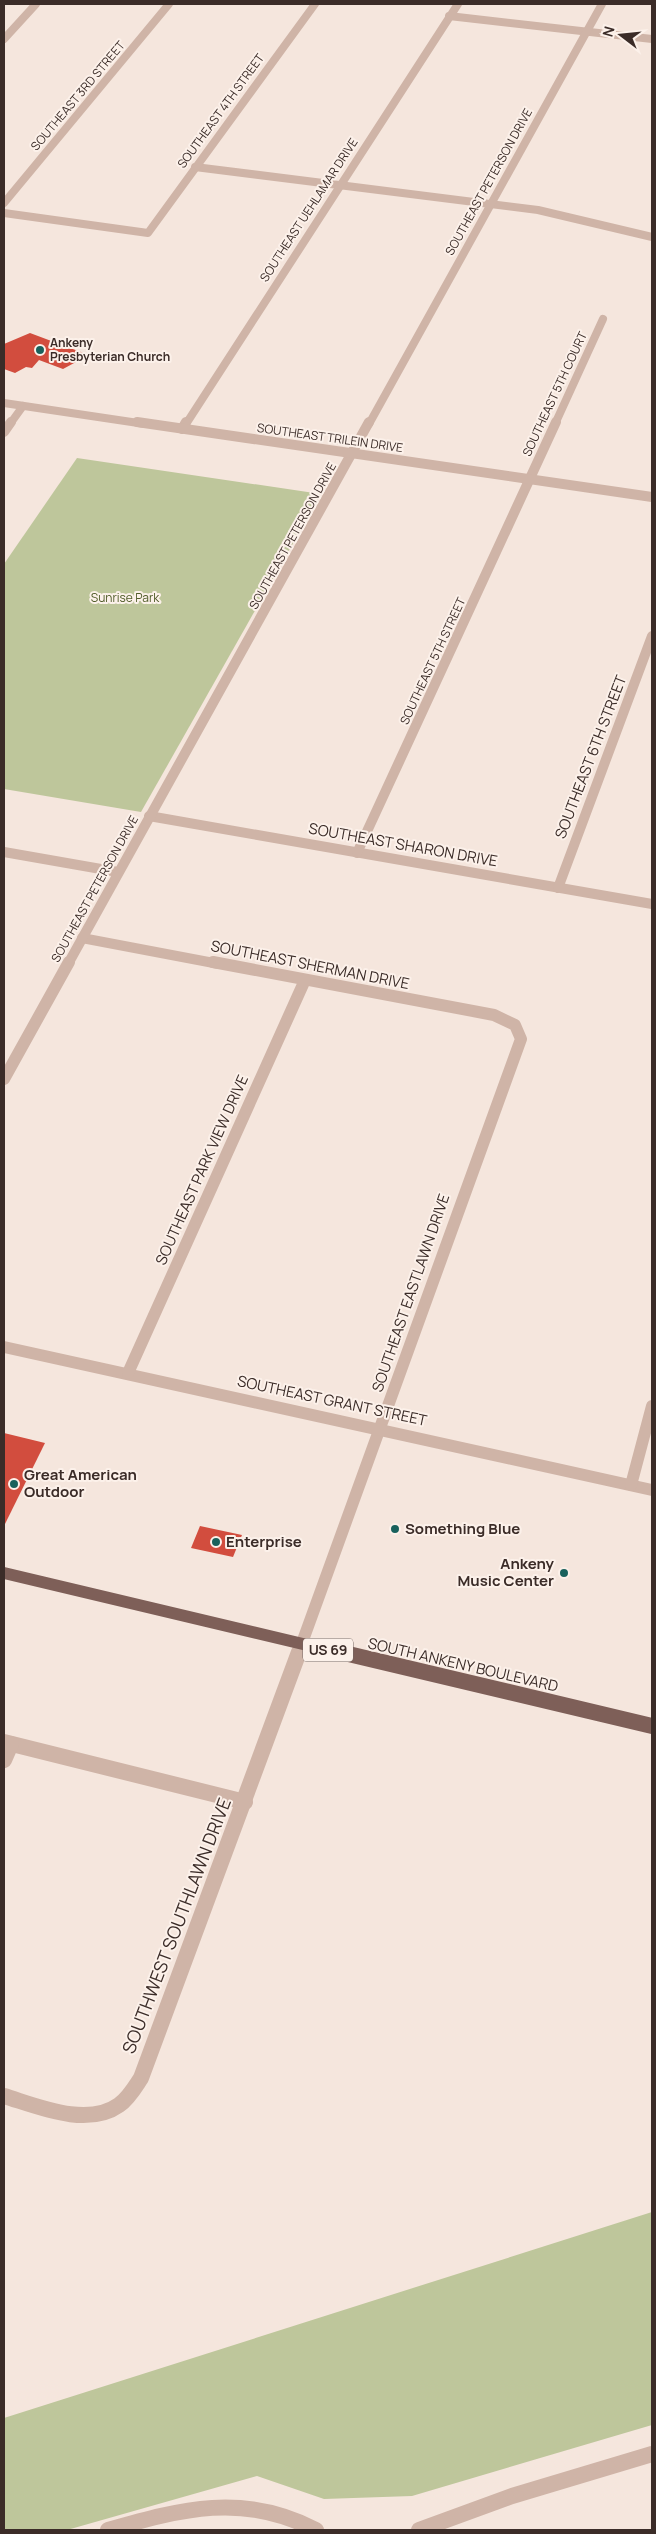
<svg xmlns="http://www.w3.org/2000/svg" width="656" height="2534" font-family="Manrope,sans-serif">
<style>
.green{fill:#bec69b}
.building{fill:#d24d3e}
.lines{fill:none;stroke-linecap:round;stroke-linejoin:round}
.minor-far3{stroke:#cfb4a7;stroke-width:8}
.minor-far2{stroke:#cfb4a7;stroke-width:10}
.minor-far1{stroke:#cfb4a7;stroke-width:12}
.minor{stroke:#cfb4a7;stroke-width:16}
.tertiary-far2{stroke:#cfb4a7;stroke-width:8}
.tertiary-far1{stroke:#cfb4a7;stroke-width:10}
.tertiary{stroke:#cfb4a7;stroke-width:16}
.primary-far1{stroke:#7e5f58;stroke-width:12}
.primary{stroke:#7e5f58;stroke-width:16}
.poi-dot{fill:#19615c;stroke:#fcf1ea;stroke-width:2}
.labels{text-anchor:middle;stroke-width:4;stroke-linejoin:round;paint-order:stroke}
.far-street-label{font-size:12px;fill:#3b2c28;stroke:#fcf1ea}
.far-poi-label{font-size:12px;font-weight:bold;fill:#3b2c28;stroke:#fcf1ea;text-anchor:start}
.far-park-label{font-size:12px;fill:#505c29;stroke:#fcf1ea}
.shield{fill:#fcf1ea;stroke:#756762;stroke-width:1}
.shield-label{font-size:14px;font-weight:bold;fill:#3b2c28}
.street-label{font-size:15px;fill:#3b2c28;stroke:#fcf1ea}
.poi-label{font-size:15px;font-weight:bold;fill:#3b2c28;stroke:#fcf1ea;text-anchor:start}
.near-street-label{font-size:18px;fill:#3b2c28;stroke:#fcf1ea}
</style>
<rect width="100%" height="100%" fill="#f5e6dd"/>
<!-- green -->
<g class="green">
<path d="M 77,458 L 321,494 L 141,812 L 4,789 L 4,564 Z"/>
<path d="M 652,2212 L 652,2425 L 412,2496 L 324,2499 L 257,2476 L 67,2530 L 4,2530 L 4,2418 Z"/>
</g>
<!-- building -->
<g class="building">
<path d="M 30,333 L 62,345 L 89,355 L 63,369 L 39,360 L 32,368 L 26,367 L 15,373 L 4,369 L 4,344 Z"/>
<path d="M 4,1433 L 45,1443 L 4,1526 Z"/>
<path d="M 200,1526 L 242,1535 L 233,1557 L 191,1548 Z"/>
</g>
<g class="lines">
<!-- minor-far3 -->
<g class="minor-far3">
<path d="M 449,16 L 652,39"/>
<path d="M 4,39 L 36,4"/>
<path d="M 195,167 L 538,210 L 652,237"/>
<path d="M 4,203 L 169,4"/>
<path d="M 4,213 L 148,233 L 315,4"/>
<path d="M 10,424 L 23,406"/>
<path d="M 186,424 L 458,4"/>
<path d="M 369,424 L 602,4"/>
<path d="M 555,424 L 603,319"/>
</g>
<!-- minor-far2 -->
<g class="minor-far2">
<path d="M 182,429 L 186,422"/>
<path d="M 4,432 L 11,422"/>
<path d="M 149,816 L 652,904"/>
<path d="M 4,852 L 118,872"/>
<path d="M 357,853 L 556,422"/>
<path d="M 558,888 L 652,636"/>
<path d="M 82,938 L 219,964"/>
<path d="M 68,964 L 369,422"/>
</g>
<!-- minor-far1 -->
<g class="minor-far1">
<path d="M 213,962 L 494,1015 L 515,1025 L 521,1039 C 445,1243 374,1449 298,1654"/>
<path d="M 4,1079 L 69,962"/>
<path d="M 4,1347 L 652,1490"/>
<path d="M 128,1373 L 305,980"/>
<path d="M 631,1485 L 652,1406"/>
</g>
<!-- minor -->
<g class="minor">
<path d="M 4,1742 L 245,1802"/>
<path d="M 4,1760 L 11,1744"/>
<path d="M 4,2096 C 37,2106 87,2128 119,2105 C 129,2098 135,2087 141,2078 L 299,1652"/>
<path d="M 108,2530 C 182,2509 243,2492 316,2530"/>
</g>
<!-- tertiary-far2 -->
<path class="tertiary-far2" d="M 4,403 L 145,424"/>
<!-- tertiary-far1 -->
<path class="tertiary-far1" d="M 137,422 L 652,497"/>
<!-- tertiary -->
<path class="tertiary" d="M 419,2530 L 512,2496 L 652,2454"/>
<!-- primary-far1 -->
<path class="primary-far1" d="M 4,1573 L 345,1654"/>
<!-- primary -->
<path class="primary" d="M 340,1652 L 652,1726"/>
</g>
<!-- markers -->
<g class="poi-dot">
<circle cx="40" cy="350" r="5"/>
<circle cx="14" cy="1484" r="5"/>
<circle cx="395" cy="1529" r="5"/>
<circle cx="216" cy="1542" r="5"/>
<circle cx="564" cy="1573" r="5"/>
</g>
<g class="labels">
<!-- far-street labels -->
<g class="far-street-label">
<text transform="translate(78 96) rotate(-50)" y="4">SOUTHEAST 3RD STREET</text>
<text transform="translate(221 111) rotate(-54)" y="4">SOUTHEAST 4TH STREET</text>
<text transform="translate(489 182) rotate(-61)" y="4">SOUTHEAST PETERSON DRIVE</text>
<text transform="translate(309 210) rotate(-57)" y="4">SOUTHEAST UEHLAMAR DRIVE</text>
<text transform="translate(555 394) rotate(-65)" y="4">SOUTHEAST 5TH COURT</text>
<text transform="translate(330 438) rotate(8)" y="4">SOUTHEAST TRILEIN DRIVE</text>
<text transform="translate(293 536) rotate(-61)" y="4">SOUTHEAST PETERSON DRIVE</text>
<text transform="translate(433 661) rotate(-65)" y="4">SOUTHEAST 5TH STREET</text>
<text transform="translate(95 889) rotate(-61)" y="4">SOUTHEAST PETERSON DRIVE</text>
</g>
<!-- far-poi labels -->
<g class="far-poi-label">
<text x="50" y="347">Ankeny<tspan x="50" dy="14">Presbyterian Church</tspan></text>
</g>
<!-- far-park labels -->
<g class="far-park-label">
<text x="125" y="602">Sunrise Park</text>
</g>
<!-- shield labels -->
<rect class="shield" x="303" y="1638.5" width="50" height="23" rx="4"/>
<g class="shield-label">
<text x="328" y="1655">US 69</text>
</g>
<!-- street labels -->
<g class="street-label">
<text transform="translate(591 757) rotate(-69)" y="5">SOUTHEAST 6TH STREET</text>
<text transform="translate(403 845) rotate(10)" y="5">SOUTHEAST SHARON DRIVE</text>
<text transform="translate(310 965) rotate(11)" y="5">SOUTHEAST SHERMAN DRIVE</text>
<text transform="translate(202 1170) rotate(-66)" y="5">SOUTHEAST PARK VIEW DRIVE</text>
<text transform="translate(411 1293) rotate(-71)" y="5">SOUTHEAST EASTLAWN DRIVE</text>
<text transform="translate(332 1401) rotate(12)" y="5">SOUTHEAST GRANT STREET</text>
<text transform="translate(463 1665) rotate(13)" y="5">SOUTH ANKENY BOULEVARD</text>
</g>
<!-- poi labels -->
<g class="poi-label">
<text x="24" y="1480">Great American<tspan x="24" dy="17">Outdoor</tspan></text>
<text x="405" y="1534">Something Blue</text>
<text x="226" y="1547">Enterprise</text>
<text x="554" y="1569" text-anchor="end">Ankeny<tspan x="554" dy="17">Music Center</tspan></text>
</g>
<!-- near-street labels -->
<g class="near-street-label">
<text transform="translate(177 1926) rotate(-69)" y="6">SOUTHWEST SOUTHLAWN DRIVE</text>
</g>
</g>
<!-- border -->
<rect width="656" height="2534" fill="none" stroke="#3b2c28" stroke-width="10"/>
<!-- north arrow -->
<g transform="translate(621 35) rotate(286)" stroke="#fcf1ea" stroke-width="4" paint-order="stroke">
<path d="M0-4L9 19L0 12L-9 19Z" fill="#3b2c28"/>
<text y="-8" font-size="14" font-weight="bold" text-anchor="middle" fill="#3b2c28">N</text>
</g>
</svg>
